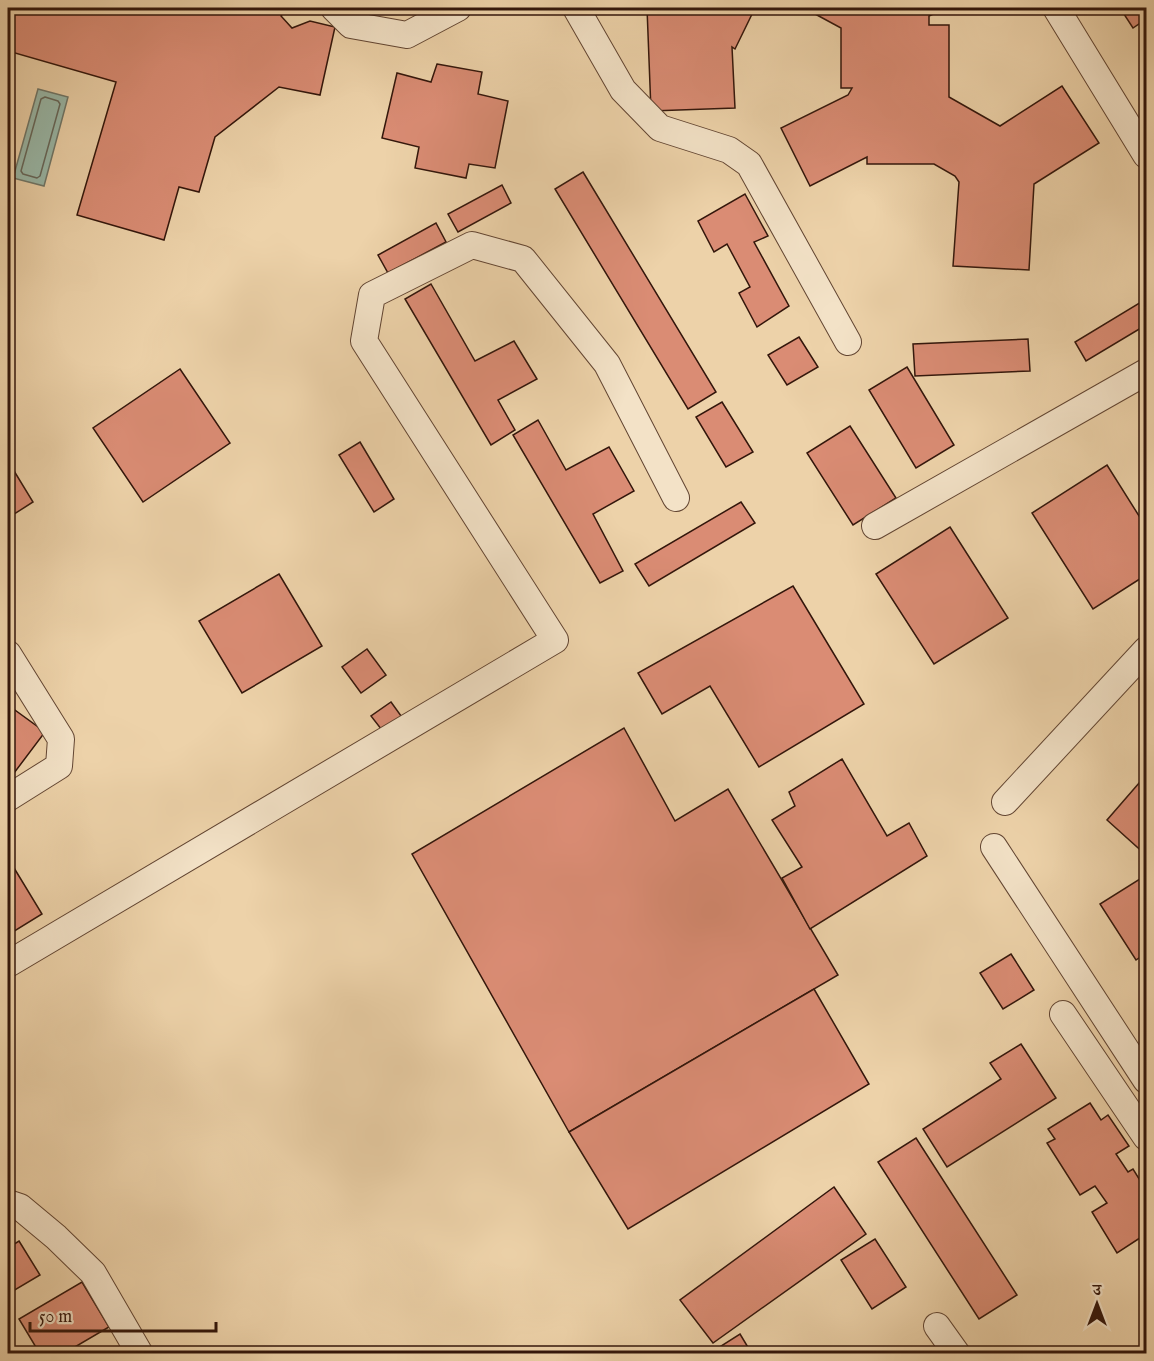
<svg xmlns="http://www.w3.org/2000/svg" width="1154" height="1361" font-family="'IM FELL English','Noto Serif Devanagari',serif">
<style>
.water{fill:#99b8a8;stroke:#707769;stroke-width:1.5}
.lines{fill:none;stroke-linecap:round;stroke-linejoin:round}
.shore{stroke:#66675a;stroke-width:1.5}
.building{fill:#da8c74;stroke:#33160b;stroke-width:1.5}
.minor-casing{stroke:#624532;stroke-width:28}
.minor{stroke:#f3e2c7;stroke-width:26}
</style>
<rect width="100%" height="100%" fill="#edd2a9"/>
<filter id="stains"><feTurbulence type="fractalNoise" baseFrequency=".00333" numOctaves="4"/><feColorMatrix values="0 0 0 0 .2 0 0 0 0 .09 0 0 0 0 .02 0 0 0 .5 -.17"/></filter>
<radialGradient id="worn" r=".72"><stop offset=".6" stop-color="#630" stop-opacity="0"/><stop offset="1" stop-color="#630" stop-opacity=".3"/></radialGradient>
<!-- water -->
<path class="water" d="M 38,89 L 68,97 L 44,186 L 13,178 Z"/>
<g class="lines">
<!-- shore -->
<path class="shore" d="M 45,97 L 58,101 L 60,104 L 40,176 L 37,178 L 23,174 L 21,171 L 41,99 Z"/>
</g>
<!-- building -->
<g class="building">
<path d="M 8,8 L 132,8 L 146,12 L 152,8 L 286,8 L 281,16 L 292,28 L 310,21 L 335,27 L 320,95 L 279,87 L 215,137 L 199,192 L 179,187 L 164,240 L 77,215 L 116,82 L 8,51 Z"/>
<path d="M 647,8 L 755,8 L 735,49 L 732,47 L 735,108 L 651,111 Z"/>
<path d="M 804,8 L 946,8 L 929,16 L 929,25 L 949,25 L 949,97 L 1000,126 L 1062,86 L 1099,143 L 1034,184 L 1029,270 L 953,266 L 959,182 L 955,176 L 934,164 L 867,164 L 867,157 L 810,186 L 781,128 L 848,95 L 852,88 L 841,88 L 841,28 Z"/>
<path d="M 1120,8 L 1146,8 L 1146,19 L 1133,28 Z"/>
<path d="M 437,64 L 482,72 L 478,94 L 508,101 L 495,168 L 469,164 L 466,178 L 415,168 L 419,147 L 382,138 L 397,73 L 431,82 Z"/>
<path d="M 583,172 L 716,392 L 688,409 L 555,189 Z"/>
<path d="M 502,185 L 511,203 L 458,232 L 448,214 Z"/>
<path d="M 745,194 L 768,236 L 754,242 L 789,306 L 757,327 L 739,293 L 750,287 L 727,244 L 714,252 L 698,221 Z"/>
<path d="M 436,223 L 446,242 L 388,273 L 378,255 Z"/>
<path d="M 431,284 L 475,361 L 514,341 L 537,379 L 498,400 L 515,430 L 491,445 L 405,299 Z"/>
<path d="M 1146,299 L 1146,325 L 1086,361 L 1075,342 Z"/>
<path d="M 799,337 L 818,367 L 787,385 L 768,355 Z"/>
<path d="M 1028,339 L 1030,371 L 915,376 L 913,344 Z"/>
<path d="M 907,367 L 954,445 L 916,468 L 869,390 Z"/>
<path d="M 180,369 L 230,443 L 143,502 L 93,428 Z"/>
<path d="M 722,402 L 753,452 L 726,467 L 696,417 Z"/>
<path d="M 538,420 L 566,470 L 609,447 L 634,491 L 593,514 L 623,571 L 600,583 L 513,435 Z"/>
<path d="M 850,426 L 896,498 L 853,525 L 807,453 Z"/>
<path d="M 360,442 L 394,499 L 374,512 L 339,455 Z"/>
<path d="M 8,461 L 33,502 L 8,518 Z"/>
<path d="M 1107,465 L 1146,527 L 1146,575 L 1093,609 L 1032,513 Z"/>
<path d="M 741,502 L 755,523 L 649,586 L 635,564 Z"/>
<path d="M 950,527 L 1008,618 L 934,664 L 876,574 Z"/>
<path d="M 279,574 L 322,646 L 242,693 L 199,621 Z"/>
<path d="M 793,586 L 864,704 L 759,767 L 710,686 L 662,714 L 638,673 Z"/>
<path d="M 367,649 L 386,675 L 361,693 L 342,667 Z"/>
<path d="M 391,702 L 404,720 L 385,734 L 371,716 Z"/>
<path d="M 8,705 L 45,732 L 8,781 Z"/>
<path d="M 624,728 L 675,821 L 728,789 L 838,975 L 569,1132 L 412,854 Z"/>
<path d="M 842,759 L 887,836 L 909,823 L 927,856 L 810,929 L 782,878 L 802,867 L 772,820 L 795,806 L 789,792 Z"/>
<path d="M 1146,775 L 1146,855 L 1107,820 Z"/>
<path d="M 8,858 L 42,914 L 8,935 Z"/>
<path d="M 1143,877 L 1146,883 L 1146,953 L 1136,960 L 1100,904 Z"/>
<path d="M 1011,954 L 1034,990 L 1003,1009 L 980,973 Z"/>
<path d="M 814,989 L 869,1084 L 628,1229 L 569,1132 Z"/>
<path d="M 1021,1044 L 1056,1098 L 947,1167 L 923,1129 L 1001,1079 L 990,1063 Z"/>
<path d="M 1090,1103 L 1101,1120 L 1108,1115 L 1129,1146 L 1116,1154 L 1128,1172 L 1133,1169 L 1146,1190 L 1146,1234 L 1117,1253 L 1092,1212 L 1107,1203 L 1095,1186 L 1080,1195 L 1047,1143 L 1055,1139 L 1048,1129 Z"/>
<path d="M 916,1138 L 1017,1295 L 979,1319 L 878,1162 Z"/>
<path d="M 834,1187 L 866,1234 L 713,1343 L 680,1300 Z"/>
<path d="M 875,1239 L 906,1287 L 872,1309 L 841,1260 Z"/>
<path d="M 19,1241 L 40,1275 L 8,1294 L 8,1248 Z"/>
<path d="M 82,1282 L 109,1327 L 63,1354 L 40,1354 L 19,1319 Z"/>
<path d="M 740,1334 L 752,1354 L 710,1353 Z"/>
</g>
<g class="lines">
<defs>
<g id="minor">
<path d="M 334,8 L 351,25 L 407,35 L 458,8"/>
<path d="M 576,8 L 623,90 L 660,128 L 729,150 L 749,164 L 848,342"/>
<path d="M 1056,8 L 1146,155"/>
<path d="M 875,526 L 1146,372"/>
<path d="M 8,654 L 61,739 L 59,766 L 8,798"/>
<path d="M 1005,802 L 1146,650"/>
<path d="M 994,847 L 1146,1080"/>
<path d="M 8,964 L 555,640 L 364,341 L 372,295 L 472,245 L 523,259 L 607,364 L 676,498"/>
<path d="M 1063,1014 L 1146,1137"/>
<path d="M 8,1203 L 20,1207 L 56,1237 L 93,1273 L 140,1354"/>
<path d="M 937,1326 L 957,1354"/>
</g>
</defs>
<!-- minor casing -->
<use href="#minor" class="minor-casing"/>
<!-- minor -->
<use href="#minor" class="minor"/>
</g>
<!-- margin -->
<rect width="1154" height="1361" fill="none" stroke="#edd2a9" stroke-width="30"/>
<rect x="9" y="9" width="1136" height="1343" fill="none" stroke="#33160b" stroke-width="3"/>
<rect x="15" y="15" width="1124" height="1331" fill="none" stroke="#33160b" stroke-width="1.5"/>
<!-- north arrow -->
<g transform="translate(1097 1304)" stroke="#f3e2c7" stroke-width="4.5" paint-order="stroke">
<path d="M0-4.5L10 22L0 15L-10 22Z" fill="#33160b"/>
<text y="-9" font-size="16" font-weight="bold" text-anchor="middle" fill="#33160b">उ</text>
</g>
<!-- scale -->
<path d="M30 1322v9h186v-9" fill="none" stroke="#33160b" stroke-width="3"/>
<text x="39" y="1322" font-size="18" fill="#33160b" stroke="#f3e2c7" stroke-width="4.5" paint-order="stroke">50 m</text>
<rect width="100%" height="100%" filter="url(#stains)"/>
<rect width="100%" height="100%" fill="url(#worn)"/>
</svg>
